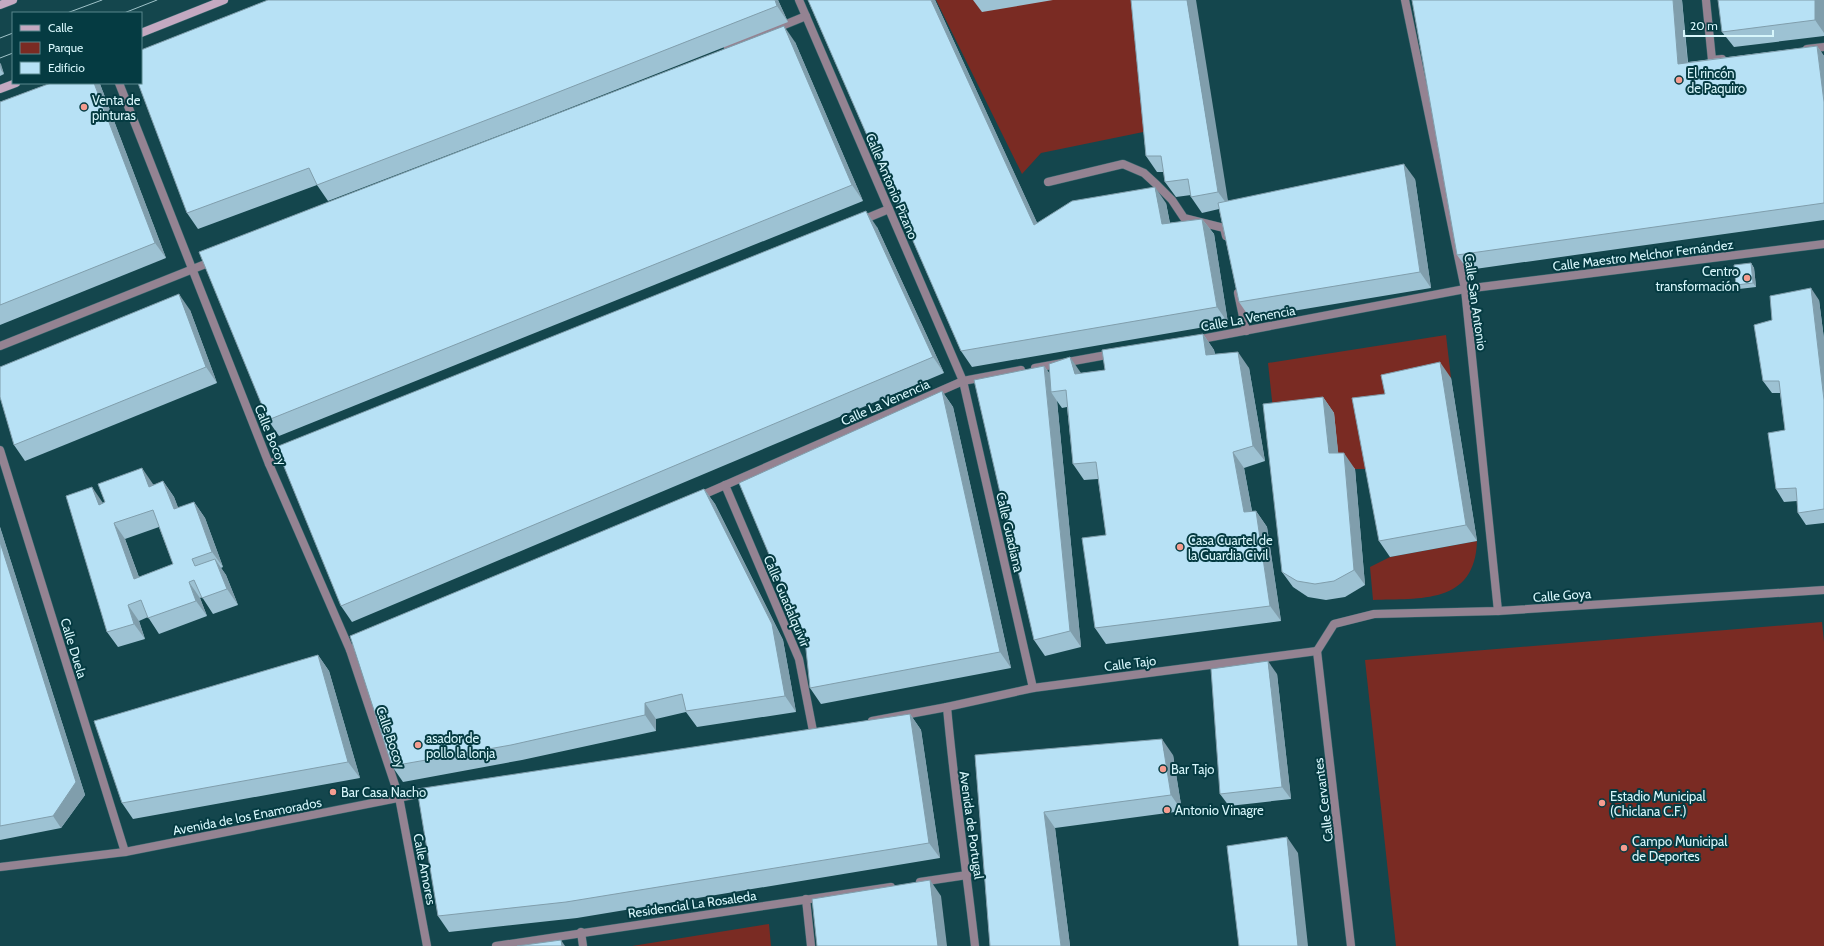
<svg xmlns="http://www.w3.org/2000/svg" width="1824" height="946" font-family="Cabin,sans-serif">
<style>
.green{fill:#7a2b23}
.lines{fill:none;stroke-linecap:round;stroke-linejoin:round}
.service-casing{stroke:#37666c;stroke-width:9}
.minor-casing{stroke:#37666c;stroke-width:9}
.secondary-casing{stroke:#37666c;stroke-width:9}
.service{stroke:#948392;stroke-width:8}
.minor{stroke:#948392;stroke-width:8}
.secondary{stroke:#c4a9c1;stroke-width:8}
.tram{stroke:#9ec2c8;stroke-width:1}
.wall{fill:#9dc2d3;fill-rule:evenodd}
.shaded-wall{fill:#809eac}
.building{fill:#b7e1f5;stroke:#809eac;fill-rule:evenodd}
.poi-dot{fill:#f59d90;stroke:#053b42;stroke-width:1.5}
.labels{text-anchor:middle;stroke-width:4;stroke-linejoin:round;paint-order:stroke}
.poi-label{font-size:13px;fill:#d7f6fb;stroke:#053b42;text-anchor:start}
.street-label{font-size:13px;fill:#d7f6fb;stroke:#053b42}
</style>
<rect width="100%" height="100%" fill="#14464d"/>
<!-- green -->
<g class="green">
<path d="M 936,0 L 1140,0 L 1153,130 L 1041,153 L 1022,174 Z"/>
<path d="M 1446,335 L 1451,378 L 1374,469 L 1340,469 L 1274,419 L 1268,363 Z"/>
<path d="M 1477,541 C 1475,605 1420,598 1373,600 L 1370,567 L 1390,557 Z"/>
<path d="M 1822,622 L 1824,642 L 1824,946 L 1396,946 L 1365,660 Z"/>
<path d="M 769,924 L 771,946 L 632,946 Z"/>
</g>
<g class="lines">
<defs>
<g id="service">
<path d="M 1048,182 L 1123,164 L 1144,173 L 1157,185 L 1172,200 L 1184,218 L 1224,228 L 1226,236"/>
<path d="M 1238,293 L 1246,331"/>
</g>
<g id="minor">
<path d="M 799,0 L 963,381 L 1033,688"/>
<path d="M 1405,0 L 1465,289 L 1498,611"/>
<path d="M 1706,0 L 1712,60 L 1722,59"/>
<path d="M 728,48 L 806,16"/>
<path d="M 1807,49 L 1824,47"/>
<path d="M 119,83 L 269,464 L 350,650 L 399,797 L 427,946"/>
<path d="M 860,221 L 889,209"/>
<path d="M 1196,340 L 1465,289 L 1824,244"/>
<path d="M 0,346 L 213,261"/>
<path d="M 1035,368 L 1112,354"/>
<path d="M 0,450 L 125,852"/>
<path d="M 269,464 L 290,455"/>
<path d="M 725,485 L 799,659 L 813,731"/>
<path d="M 698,497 L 963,381 L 1021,370"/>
<path d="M 350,650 L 364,644"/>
<path d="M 1317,651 L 1334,624 L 1374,614 L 1498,611 L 1824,590"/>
<path d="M 1317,651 L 1351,946"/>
<path d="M 947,707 C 954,787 966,866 975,946"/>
<path d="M 872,721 L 947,707 L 1033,688 L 1317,651"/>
<path d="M 0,867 L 125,852 L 428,792"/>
<path d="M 920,882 L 967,875"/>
<path d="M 806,899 L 811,946"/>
<path d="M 581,932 L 583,946"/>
<path d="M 496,946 L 891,887"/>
</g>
<g id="secondary">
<path d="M 0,5 L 13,0"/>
<path d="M 141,33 L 224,0"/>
<path d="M 0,89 L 16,83"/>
</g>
</defs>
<!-- service casing -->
<use href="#service" class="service-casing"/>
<!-- minor casing -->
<use href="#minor" class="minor-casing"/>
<!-- secondary casing -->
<use href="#secondary" class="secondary-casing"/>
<!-- service -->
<use href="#service" class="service"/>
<!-- minor -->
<use href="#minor" class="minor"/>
<!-- secondary -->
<use href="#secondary" class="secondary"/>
<!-- tram -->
<g class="tram">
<path d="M 67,13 L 102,0"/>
<path d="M 124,13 L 157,0"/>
<path d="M 0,38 L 13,33"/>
<path d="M 0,58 L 13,53"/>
</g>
</g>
<!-- wall -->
<g class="wall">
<path d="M 268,0 L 778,0 L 788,22 L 534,122 L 328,201 L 317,185 L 198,229 L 187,213 Z"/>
<path d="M 808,0 L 935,0 L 1037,223 L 1166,203 L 1170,223 L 1202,219 L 1214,234 L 1228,323 L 972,367 L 961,351 Z"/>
<path d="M 973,0 L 1053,0 L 982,12 Z"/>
<path d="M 1131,0 L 1228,201 L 1415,179 L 1431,288 L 1250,318 L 1239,302 L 1219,209 L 1202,213 L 1191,197 L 1191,195 L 1176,197 L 1165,182 L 1164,172 L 1157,172 L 1146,156 Z"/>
<path d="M 1412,0 L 1682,0 L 1688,62 L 1817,46 L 1824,56 L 1824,220 L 1468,270 L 1457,255 Z"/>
<path d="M 1824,0 L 1824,36 L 1734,47 L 1722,32 Z"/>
<path d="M 795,42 L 863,201 L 279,436 L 268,420 Z"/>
<path d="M 0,63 L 4,74 L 0,76 Z"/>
<path d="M 51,83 L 99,83 L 100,84 L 166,258 L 0,325 L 0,102 Z"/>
<path d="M 877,227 L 944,373 L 352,622 L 341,606 Z"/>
<path d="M 1751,263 L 1754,268 L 1756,287 L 1739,289 L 1736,285 Z"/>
<path d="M 1819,300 L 1824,339 L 1824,523 L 1806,525 L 1798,513 L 1797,501 L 1784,502 L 1776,489 L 1785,430 L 1780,393 L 1772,393 L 1763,381 L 1772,320 Z"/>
<path d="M 190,310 L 217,383 L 25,461 L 14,445 Z"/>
<path d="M 1203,334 L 1214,350 L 1215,354 L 1249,368 L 1265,461 L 1244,468 L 1252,511 L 1256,511 L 1267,527 L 1281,621 L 1106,644 L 1095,628 L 1106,535 L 1098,479 L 1084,480 L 1073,464 L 1067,407 L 1062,408 L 1057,401 L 1081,647 L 1045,656 L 1034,640 L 1044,366 L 1050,374 L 1081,373 L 1105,370 Z"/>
<path d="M 1451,378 L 1477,541 L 1390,557 L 1379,541 L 1385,394 Z"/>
<path d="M 942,391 L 953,407 L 1011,668 L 821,704 L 810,688 Z"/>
<path d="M 1323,397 L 1334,413 L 1338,453 L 1355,469 L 1365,585 L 1345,597 L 1326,600 L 1308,597 L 1293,587 L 1282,572 Z"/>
<path d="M 163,481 L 174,497 L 178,508 L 194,502 L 205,518 L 223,567 L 221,568 L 226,575 L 238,605 L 213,614 L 202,597 L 200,598 L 207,616 L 159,634 L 148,617 L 139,621 L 145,639 L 118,647 L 107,632 L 103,503 L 153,484 L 154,485 ZM 159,527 L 173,564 L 139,577 L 125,539 Z"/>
<path d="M 704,489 L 715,504 L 783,640 L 796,712 L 697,727 L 686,712 L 656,719 L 656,731 L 522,760 L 403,782 L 392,766 Z"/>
<path d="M 0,527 L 85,795 L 61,828 L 0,840 Z"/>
<path d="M 318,655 L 329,671 L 360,778 L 133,819 L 122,803 Z"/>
<path d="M 1277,674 L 1291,799 L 1229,806 L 1220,794 Z"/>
<path d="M 910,714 L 921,730 L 940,858 L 577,918 L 449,932 L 438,916 Z"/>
<path d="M 975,755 L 1173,755 L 1182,811 L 1055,828 L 1070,946 L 990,946 Z"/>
</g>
<!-- shaded-wall -->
<g class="shaded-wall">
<path d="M 775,0 L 778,0 L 788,22 L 777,6 Z"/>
<path d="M 931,0 L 935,0 L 1045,240 L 1034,225 Z"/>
<path d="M 1187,0 L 1196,0 L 1229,207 L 1218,192 Z"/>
<path d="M 1673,0 L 1682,0 L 1689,79 L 1678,64 Z"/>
<path d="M 1815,0 L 1824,0 L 1824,33 L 1815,20 Z"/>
<path d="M 784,26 L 795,42 L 863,201 L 852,185 Z"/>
<path d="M 1817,46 L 1824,56 L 1824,102 Z"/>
<path d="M 0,63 L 1,64 L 4,74 L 1,70 L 0,66 Z"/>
<path d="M 94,83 L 99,83 L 100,84 L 166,258 L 155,243 Z"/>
<path d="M 1404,164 L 1415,179 L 1431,288 L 1420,272 Z"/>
<path d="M 1155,187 L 1166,203 L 1173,240 L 1162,224 Z"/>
<path d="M 866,211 L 877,227 L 944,373 L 933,357 Z"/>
<path d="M 1202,219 L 1214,234 L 1228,323 L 1217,307 Z"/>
<path d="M 1751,263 L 1754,268 L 1756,287 L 1753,283 Z"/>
<path d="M 1811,288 L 1819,300 L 1824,339 L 1824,400 Z"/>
<path d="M 179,294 L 190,310 L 217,383 L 206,367 Z"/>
<path d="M 1203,334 L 1214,350 L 1218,371 L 1206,355 Z"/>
<path d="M 1238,352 L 1249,368 L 1265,461 L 1253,446 Z"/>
<path d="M 1070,357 L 1081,373 L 1086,390 L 1075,374 Z"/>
<path d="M 1440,362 L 1451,378 L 1477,541 L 1466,525 Z"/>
<path d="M 1044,366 L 1055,381 L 1051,392 L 1057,401 L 1081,647 L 1070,631 Z"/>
<path d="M 942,391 L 953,407 L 1011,668 L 1000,652 Z"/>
<path d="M 1323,397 L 1334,413 L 1340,469 L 1329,453 Z"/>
<path d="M 1233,452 L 1244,468 L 1255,528 L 1244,512 Z"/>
<path d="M 1344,453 L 1355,469 L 1365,585 L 1354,570 Z"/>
<path d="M 142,468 L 153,484 L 160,503 L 149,487 Z"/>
<path d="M 163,481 L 174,497 L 185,525 L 174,509 Z"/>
<path d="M 92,487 L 103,503 L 99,505 Z"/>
<path d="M 704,489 L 715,504 L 783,640 L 796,712 L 785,696 Z"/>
<path d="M 194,502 L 205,518 L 223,567 L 212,552 Z"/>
<path d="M 1256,511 L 1267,527 L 1281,621 L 1270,606 Z"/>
<path d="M 114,523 L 125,539 L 145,594 L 134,579 Z"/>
<path d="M 0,527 L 85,795 L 61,828 L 53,816 L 0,542 Z"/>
<path d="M 215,559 L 226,575 L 238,605 L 227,589 Z"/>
<path d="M 189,582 L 200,598 L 207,616 L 196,601 Z"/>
<path d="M 128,605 L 139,621 L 145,639 L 134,624 Z"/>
<path d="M 318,655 L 329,671 L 360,778 L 348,762 Z"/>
<path d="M 1268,661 L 1277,674 L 1291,799 L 1282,787 Z"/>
<path d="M 645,703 L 656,719 L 656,731 L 645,715 Z"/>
<path d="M 910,714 L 921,730 L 940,858 L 929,843 Z"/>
<path d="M 1162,739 L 1173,755 L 1182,811 L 1171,795 Z"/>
<path d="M 1044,812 L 1055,828 L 1070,946 L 1061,946 Z"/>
<path d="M 1287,837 L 1298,853 L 1308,946 L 1298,946 Z"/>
<path d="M 930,880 L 941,896 L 947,946 L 938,946 Z"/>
<path d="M 561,940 L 565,946 L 562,946 Z"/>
</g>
<!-- building -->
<g class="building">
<path d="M 268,0 L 775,0 L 777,6 L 523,106 L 317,185 L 309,168 L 187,213 L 138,83 L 141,83 L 141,50 Z"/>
<path d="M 808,0 L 931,0 L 1034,225 L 1072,201 L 1155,187 L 1162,224 L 1202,219 L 1217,307 L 961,351 Z"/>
<path d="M 1131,0 L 1187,0 L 1218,192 L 1191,197 L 1188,179 L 1165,182 L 1161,156 L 1146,156 Z"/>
<path d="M 1412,0 L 1673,0 L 1678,64 L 1817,46 L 1824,102 L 1824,203 L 1457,255 Z"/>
<path d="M 1718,0 L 1815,0 L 1815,20 L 1722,32 Z"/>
<path d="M 784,26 L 852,185 L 268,420 L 199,252 Z"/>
<path d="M 51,83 L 94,83 L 155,243 L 0,305 L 0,102 Z"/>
<path d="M 1404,164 L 1420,272 L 1239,302 L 1218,203 Z"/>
<path d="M 866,211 L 933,357 L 341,606 L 276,447 Z"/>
<path d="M 1751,263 L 1753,283 L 1736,285 L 1734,265 Z"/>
<path d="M 1811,288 L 1824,400 L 1824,509 L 1798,513 L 1796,488 L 1776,489 L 1768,433 L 1785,430 L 1779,381 L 1763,381 L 1754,325 L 1772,320 L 1770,296 Z"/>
<path d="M 179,294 L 206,367 L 14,445 L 0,397 L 0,367 Z"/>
<path d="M 1203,334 L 1206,355 L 1238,352 L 1253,446 L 1233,452 L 1244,512 L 1256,511 L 1270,606 L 1095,628 L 1082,538 L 1106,535 L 1096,462 L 1073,464 L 1066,390 L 1051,392 L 1049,364 L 1070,357 L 1075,374 L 1105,370 L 1102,350 Z"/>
<path d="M 1440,362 L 1466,525 L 1379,541 L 1352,398 L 1385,394 L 1381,375 Z"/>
<path d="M 1044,366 L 1070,631 L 1034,640 L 974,380 Z"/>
<path d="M 942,391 L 1000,652 L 810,688 L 805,640 L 739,483 Z"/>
<path d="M 1323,397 L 1329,453 L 1344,453 L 1354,570 L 1334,581 L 1315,584 L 1297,581 L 1282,572 L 1263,404 Z"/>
<path d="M 142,468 L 149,487 L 163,481 L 174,509 L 194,502 L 212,552 L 192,559 L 195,566 L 215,559 L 227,589 L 202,598 L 194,580 L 189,582 L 196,601 L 148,618 L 141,600 L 128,605 L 134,624 L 107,632 L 66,496 L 92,487 L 99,505 L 105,502 L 98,484 ZM 153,510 L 173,564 L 134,579 L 114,523 Z"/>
<path d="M 704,489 L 772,624 L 785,696 L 686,711 L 682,694 L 645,703 L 645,715 L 511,745 L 392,766 L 350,636 Z"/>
<path d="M 0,542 L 76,782 L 53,816 L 0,826 Z"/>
<path d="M 318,655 L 348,762 L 122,803 L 94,721 Z"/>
<path d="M 1268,661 L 1282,787 L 1220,794 L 1211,669 Z"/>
<path d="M 910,714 L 929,843 L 566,902 L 438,916 L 417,789 Z"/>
<path d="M 1162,739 L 1171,795 L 1044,812 L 1061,946 L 990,946 L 975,755 Z"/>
<path d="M 1287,837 L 1298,946 L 1239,946 L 1227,846 Z"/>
<path d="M 930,880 L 938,946 L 817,946 L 812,899 Z"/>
<path d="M 561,940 L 562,946 L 517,946 Z"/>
</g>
<!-- markers -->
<g class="poi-dot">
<circle cx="1679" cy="80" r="4"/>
<circle cx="84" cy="107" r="4"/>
<circle cx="1747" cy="278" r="4"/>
<circle cx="1180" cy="547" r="4"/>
<circle cx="418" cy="745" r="4"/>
<circle cx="1163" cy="769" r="4"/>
<circle cx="333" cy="792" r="4"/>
<circle cx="1602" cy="803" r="4"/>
<circle cx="1167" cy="810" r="4"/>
<circle cx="1624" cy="848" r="4"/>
</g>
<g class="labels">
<!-- poi labels -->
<g class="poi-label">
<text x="1687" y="78">El rincón<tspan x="1687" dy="15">de Paquiro</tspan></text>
<text x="92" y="105">Venta de<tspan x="92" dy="15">pinturas</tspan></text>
<text x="1739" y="276" text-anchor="end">Centro<tspan x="1739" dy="15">transformación</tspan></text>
<text x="1188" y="545">Casa Cuartel de<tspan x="1188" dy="15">la Guardia Civil</tspan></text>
<text x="426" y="743">asador de<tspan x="426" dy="15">pollo la lonja</tspan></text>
<text x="1171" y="774">Bar Tajo</text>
<text x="341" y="797">Bar Casa Nacho</text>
<text x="1610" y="801">Estadio Municipal<tspan x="1610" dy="15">(Chiclana C.F.)</tspan></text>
<text x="1175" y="815">Antonio Vinagre</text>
<text x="1632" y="846">Campo Municipal<tspan x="1632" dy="15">de Deportes</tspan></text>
</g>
<!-- street labels -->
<g class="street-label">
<text transform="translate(892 186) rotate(67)" y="5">Calle Antonio Pizano</text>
<text transform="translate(1643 255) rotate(-7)" y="5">Calle Maestro Melchor Fernández</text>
<text transform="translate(1476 302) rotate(82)" y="5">Calle San Antonio</text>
<text transform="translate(1248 318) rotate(-10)" y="5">Calle La Venencia</text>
<text transform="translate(885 402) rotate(-24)" y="5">Calle La Venencia</text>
<text transform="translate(271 435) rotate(68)" y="5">Calle Bocoy</text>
<text transform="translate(1010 532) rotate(77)" y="5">Calle Guadiana</text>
<text transform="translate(1562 595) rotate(-4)" y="5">Calle Goya</text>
<text transform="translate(787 601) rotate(67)" y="5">Calle Guadalquivir</text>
<text transform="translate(74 648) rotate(73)" y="5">Calle Duela</text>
<text transform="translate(1130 663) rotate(-7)" y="5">Calle Tajo</text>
<text transform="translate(391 737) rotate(71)" y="5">Calle Bocoy</text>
<text transform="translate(1323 800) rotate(-97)" y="5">Calle Cervantes</text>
<text transform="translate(247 816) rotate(-11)" y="5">Avenida de los Enamorados</text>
<text transform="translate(972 825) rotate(82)" y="5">Avenida de Portugal</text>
<text transform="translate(425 869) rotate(79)" y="5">Calle Amores</text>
<text transform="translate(692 904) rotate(-8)" y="5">Residencial La Rosaleda</text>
</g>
</g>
<!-- legend -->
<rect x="12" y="12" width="130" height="72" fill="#053b42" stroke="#59868c"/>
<rect x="20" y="25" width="20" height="6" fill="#c4a9c1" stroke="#59868c"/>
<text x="48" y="32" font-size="12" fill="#d7f6fb">Calle</text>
<rect x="20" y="42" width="20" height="12" fill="#7a2b23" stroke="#59868c"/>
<text x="48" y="52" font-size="12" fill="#d7f6fb">Parque</text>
<rect x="20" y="62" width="20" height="12" fill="#b7e1f5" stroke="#59868c"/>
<text x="48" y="72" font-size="12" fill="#d7f6fb">Edificio</text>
<!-- scale -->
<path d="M1684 30v6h89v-6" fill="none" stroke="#d7f6fb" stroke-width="2"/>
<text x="1690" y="30" font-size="12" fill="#d7f6fb" stroke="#053b42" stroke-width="3" paint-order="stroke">20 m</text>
</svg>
